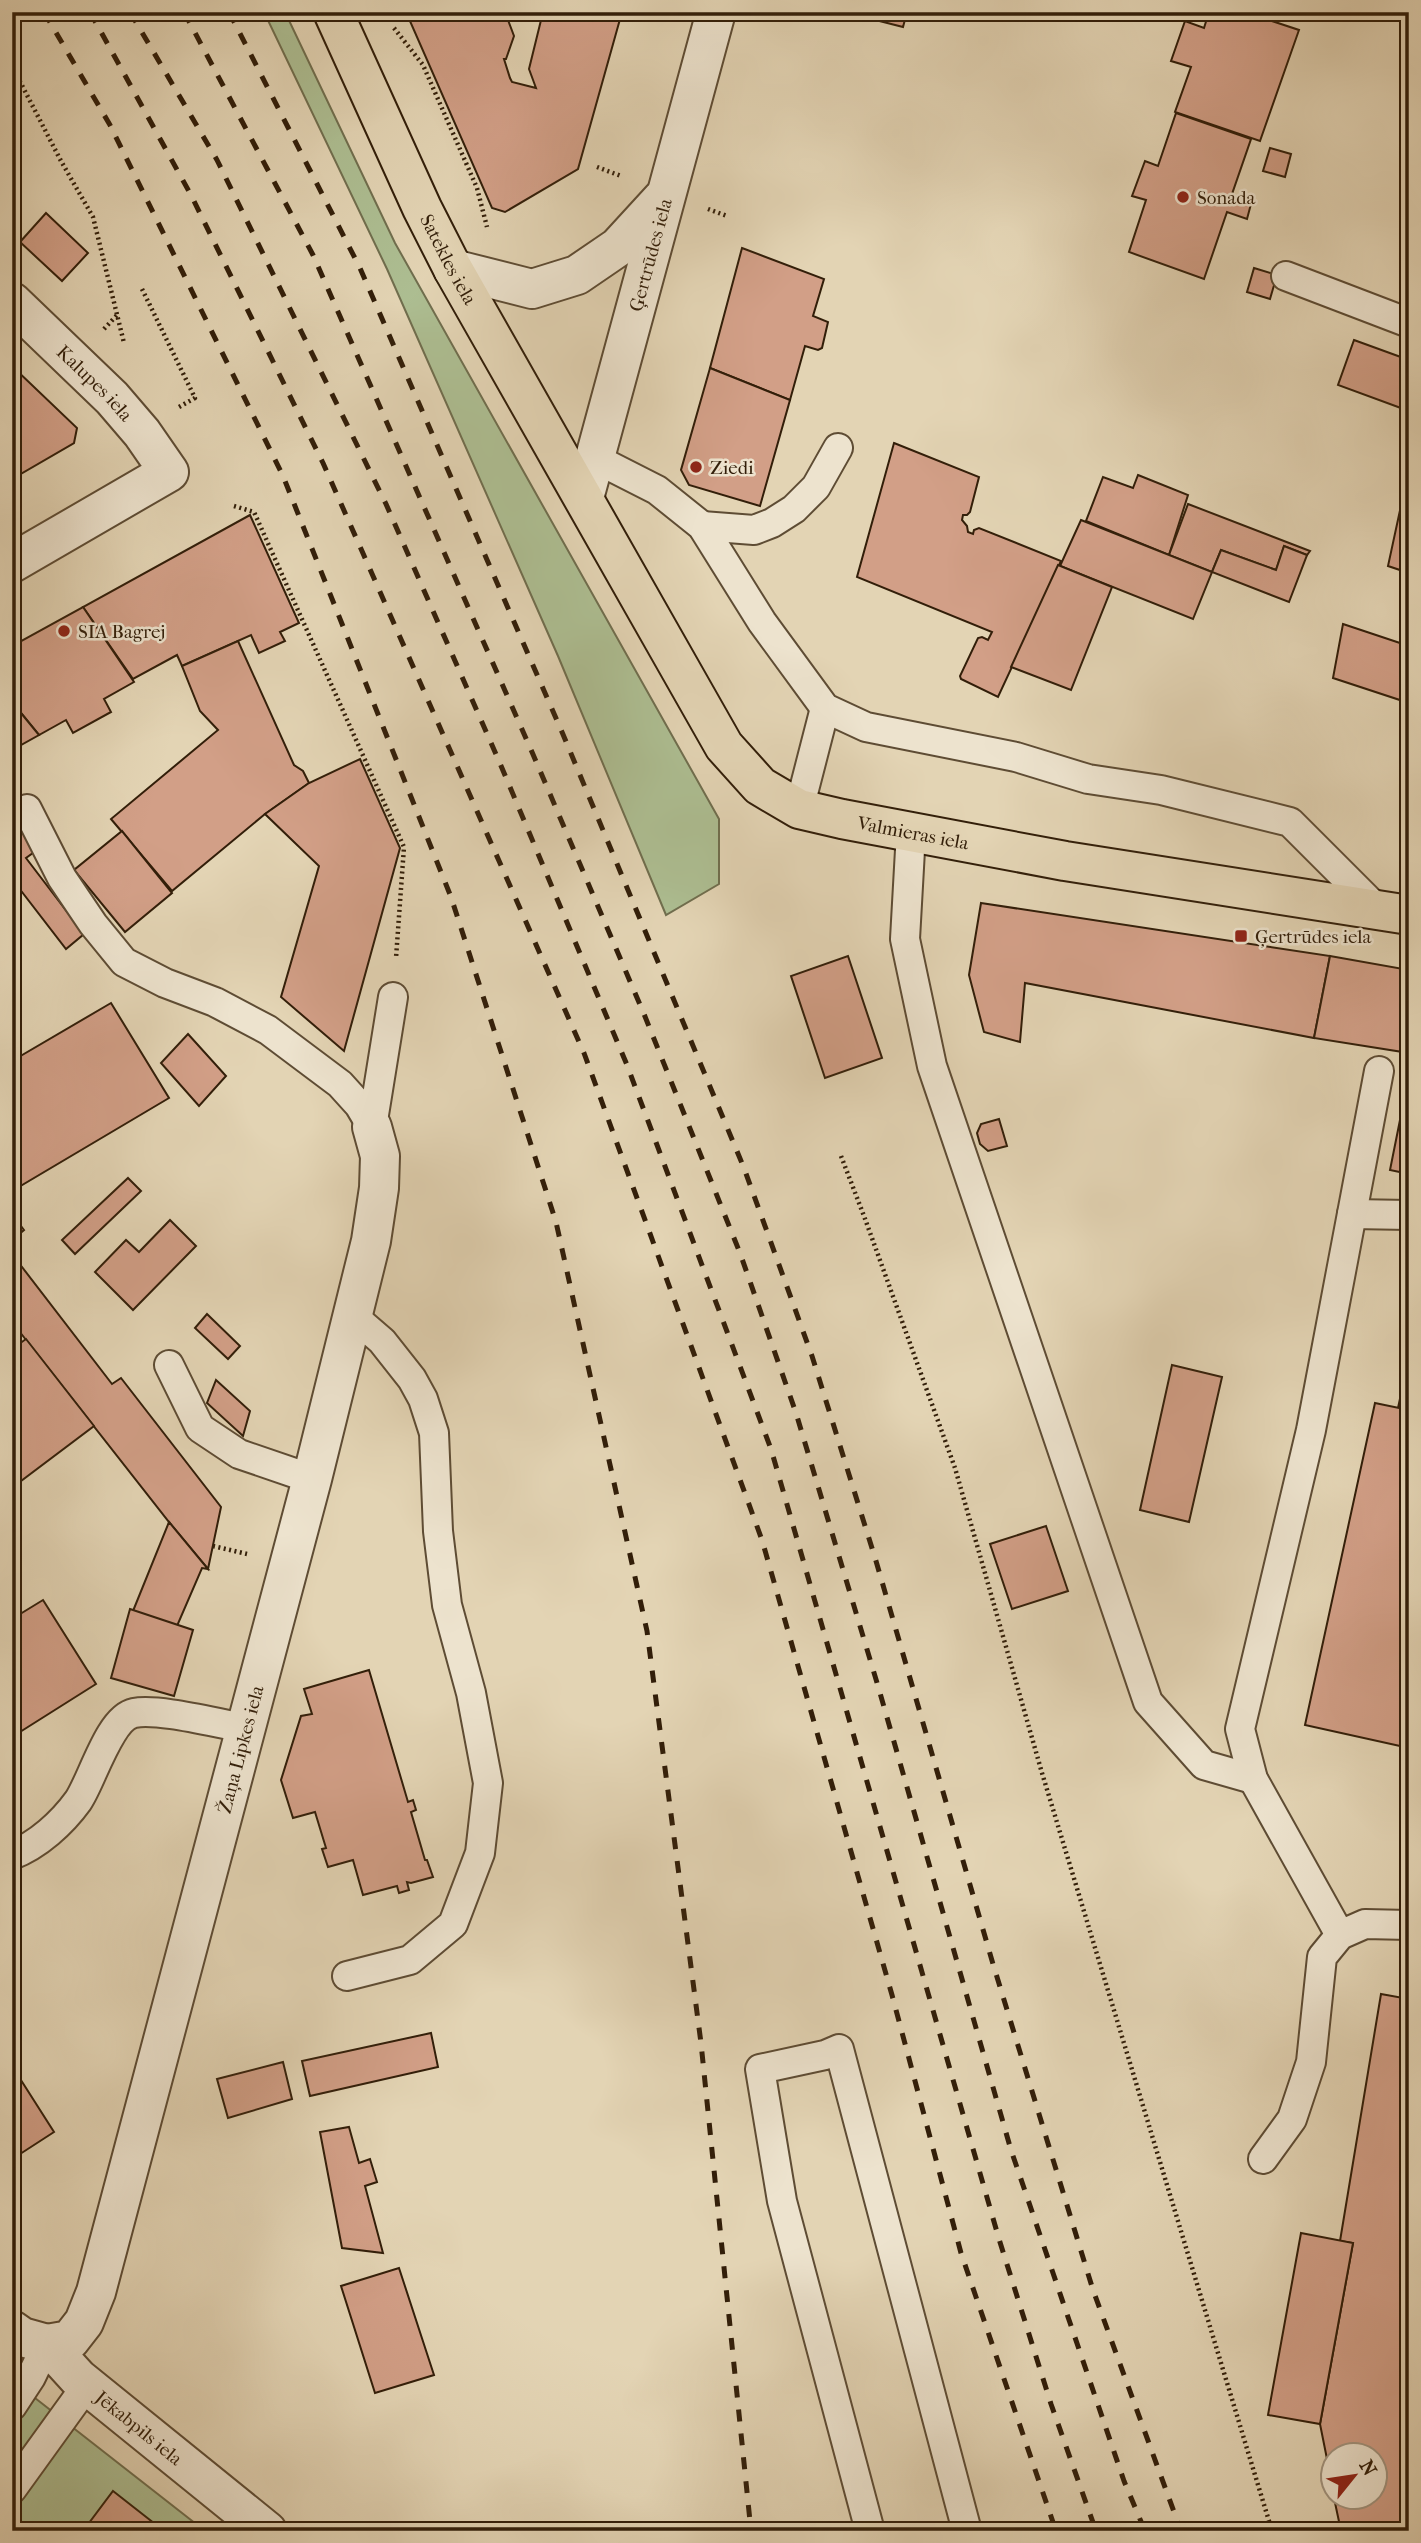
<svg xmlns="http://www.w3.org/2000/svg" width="1421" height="2543" font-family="'IM FELL French Canon',serif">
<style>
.green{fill:#adbe92;stroke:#706e4e;stroke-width:2}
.building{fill:#d29f87;stroke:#321e09;stroke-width:2}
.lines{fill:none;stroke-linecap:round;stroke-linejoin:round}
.lane-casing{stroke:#5e4c34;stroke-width:32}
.street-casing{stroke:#5e4c34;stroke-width:42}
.primary-casing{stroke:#321e09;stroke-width:42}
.path{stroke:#321e09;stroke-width:4.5;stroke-dasharray:2 3.5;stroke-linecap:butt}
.lane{stroke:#ede3ce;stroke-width:28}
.street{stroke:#ede3ce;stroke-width:38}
.primary{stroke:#e3d4b4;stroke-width:38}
.rail{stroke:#321e09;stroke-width:5;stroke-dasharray:12 12;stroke-linecap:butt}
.poi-dot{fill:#8f2418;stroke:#ede3ce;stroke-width:2.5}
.labels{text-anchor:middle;stroke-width:5;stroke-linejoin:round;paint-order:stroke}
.poi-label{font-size:19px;fill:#321e09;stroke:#ede3ce;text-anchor:start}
.street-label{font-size:19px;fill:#321e09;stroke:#ede3ce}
</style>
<rect width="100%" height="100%" fill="#e3d4b4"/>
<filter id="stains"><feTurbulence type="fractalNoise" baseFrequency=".00286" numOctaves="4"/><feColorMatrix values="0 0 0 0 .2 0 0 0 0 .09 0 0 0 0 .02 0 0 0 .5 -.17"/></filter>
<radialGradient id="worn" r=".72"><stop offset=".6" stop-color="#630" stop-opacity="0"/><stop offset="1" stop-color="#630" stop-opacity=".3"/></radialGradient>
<!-- green -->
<g class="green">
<path d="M 264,12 L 285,12 L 395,243 L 719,819 L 719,884 L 666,915 L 558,656 L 387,269 Z"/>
<path d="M 12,2380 L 205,2531 L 12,2531 Z"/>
</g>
<!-- building -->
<g class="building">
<path d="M 406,12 L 505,12 L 514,36 L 506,59 L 504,59 L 510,78 L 512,82 L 536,88 L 529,69 L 543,12 L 622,12 L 578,169 L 505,212 L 492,208 Z"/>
<path d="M 844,12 L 907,12 L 903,27 Z"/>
<path d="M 1209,12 L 1245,12 L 1299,30 L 1260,141 L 1175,112 L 1191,67 L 1171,61 L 1185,21 L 1204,28 Z"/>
<path d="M 1176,113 L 1251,139 L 1231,197 L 1251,204 L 1247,219 L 1227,212 L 1204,279 L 1129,252 L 1146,200 L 1132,196 L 1145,161 L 1158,166 Z"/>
<path d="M 1270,148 L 1291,154 L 1285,177 L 1263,171 Z"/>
<path d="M 46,213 L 88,253 L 62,281 L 20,242 Z"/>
<path d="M 742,248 L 824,279 L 813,316 L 828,322 L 822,348 L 818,350 L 805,346 L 790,400 L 710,368 Z"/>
<path d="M 1254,268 L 1277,275 L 1270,299 L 1247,292 Z"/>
<path d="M 1354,340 L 1409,360 L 1409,411 L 1338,385 Z"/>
<path d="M 12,366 L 77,428 L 74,443 L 12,479 Z"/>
<path d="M 710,368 L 790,400 L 760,506 L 689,485 L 681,470 Z"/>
<path d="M 894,443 L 979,477 L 970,512 L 967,515 L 963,515 L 962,520 L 967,526 L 968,532 L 973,534 L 974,530 L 979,528 L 1061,561 L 998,697 L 961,679 L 960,676 L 978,638 L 982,637 L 988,640 L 992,632 L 857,577 Z"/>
<path d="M 1138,475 L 1188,495 L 1169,555 L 1086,521 L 1103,477 L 1133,488 Z"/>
<path d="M 1402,501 L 1409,503 L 1409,573 L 1388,566 Z"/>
<path d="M 1188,504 L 1310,551 L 1307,555 L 1284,546 L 1276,570 L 1221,550 L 1212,572 L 1169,555 Z"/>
<path d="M 250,515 L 299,623 L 280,632 L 285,641 L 259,653 L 251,635 L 182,666 L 177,655 L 133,679 L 83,607 Z"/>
<path d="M 1081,520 L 1212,572 L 1193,619 L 1060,566 Z"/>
<path d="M 1284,546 L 1307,555 L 1289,602 L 1212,572 L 1221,550 L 1276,570 Z"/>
<path d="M 1058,565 L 1112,587 L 1071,690 L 1011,667 Z"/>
<path d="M 83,607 L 134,682 L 104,699 L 111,712 L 73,733 L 66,720 L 39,735 L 12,702 L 12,646 Z"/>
<path d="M 1343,624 L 1409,646 L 1409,703 L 1333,678 Z"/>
<path d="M 238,641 L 294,765 L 303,771 L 309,783 L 265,814 L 172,891 L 111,819 L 218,730 L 200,711 L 182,666 Z"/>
<path d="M 12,702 L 39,735 L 12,750 Z"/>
<path d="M 360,759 L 400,848 L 344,1051 L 281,997 L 319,866 L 265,814 L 309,783 Z"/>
<path d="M 15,820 L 37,850 L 26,858 L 84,934 L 66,949 L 12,879 L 12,822 Z"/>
<path d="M 122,831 L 172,893 L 125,932 L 74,870 Z"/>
<path d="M 981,903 L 1330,956 L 1314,1038 L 1025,983 L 1020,1042 L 984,1032 L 969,975 Z"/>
<path d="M 848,956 L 882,1058 L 825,1078 L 791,976 Z"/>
<path d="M 1330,956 L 1409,970 L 1409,1053 L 1314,1038 Z"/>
<path d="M 111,1003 L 169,1098 L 12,1191 L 12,1061 Z"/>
<path d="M 188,1034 L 226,1076 L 199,1106 L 161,1063 Z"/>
<path d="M 1404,1100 L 1409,1101 L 1409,1174 L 1390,1170 Z"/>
<path d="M 999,1119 L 1007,1146 L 988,1151 L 980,1144 L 977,1133 L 981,1124 Z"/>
<path d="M 128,1178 L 141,1191 L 75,1254 L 62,1240 Z"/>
<path d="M 12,1214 L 24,1230 L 12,1240 Z"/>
<path d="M 170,1220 L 196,1246 L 133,1310 L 95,1272 L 126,1240 L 139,1252 Z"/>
<path d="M 12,1254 L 112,1384 L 121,1378 L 221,1507 L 208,1569 L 169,1522 L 12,1322 Z"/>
<path d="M 207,1314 L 240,1346 L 228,1359 L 195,1328 Z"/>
<path d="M 26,1339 L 94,1426 L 17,1484 L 12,1476 L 12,1349 Z"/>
<path d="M 1409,1357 L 1409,1410 L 1398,1408 Z"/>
<path d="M 1172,1365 L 1222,1377 L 1189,1522 L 1140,1510 Z"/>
<path d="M 216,1380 L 250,1411 L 243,1436 L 207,1403 Z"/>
<path d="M 1375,1403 L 1409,1410 L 1409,1748 L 1305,1725 Z"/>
<path d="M 169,1522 L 208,1569 L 202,1568 L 177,1626 L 133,1611 Z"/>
<path d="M 1046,1526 L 1068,1591 L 1012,1609 L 990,1544 Z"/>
<path d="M 43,1600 L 96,1684 L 12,1737 L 12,1619 Z"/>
<path d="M 130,1609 L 193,1630 L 174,1696 L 111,1678 Z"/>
<path d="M 369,1670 L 408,1802 L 413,1800 L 416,1810 L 411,1812 L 425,1860 L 427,1860 L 433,1877 L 411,1883 L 407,1882 L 409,1890 L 399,1893 L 397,1886 L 363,1895 L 353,1860 L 328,1867 L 322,1849 L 326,1848 L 315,1812 L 293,1818 L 281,1780 L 301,1716 L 312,1714 L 304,1689 Z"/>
<path d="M 1381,1994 L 1409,1999 L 1409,2521 L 1407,2531 L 1341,2531 L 1334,2498 L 1376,2498 L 1376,2456 L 1334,2456 L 1334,2494 L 1320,2424 L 1353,2243 L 1340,2241 Z"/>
<path d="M 431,2033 L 438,2067 L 310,2096 L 302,2061 Z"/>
<path d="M 283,2062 L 292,2099 L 228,2118 L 217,2079 Z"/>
<path d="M 12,2066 L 54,2132 L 17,2156 L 12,2149 Z"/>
<path d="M 349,2127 L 359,2163 L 370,2159 L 377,2182 L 365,2186 L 383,2253 L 342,2248 L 320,2132 Z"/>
<path d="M 12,2162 L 16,2169 L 18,2183 L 12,2195 Z"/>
<path d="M 1301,2233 L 1353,2243 L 1320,2424 L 1268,2415 Z"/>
<path d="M 399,2268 L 434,2375 L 375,2393 L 341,2286 Z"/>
<path d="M 113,2491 L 164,2531 L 83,2531 Z"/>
</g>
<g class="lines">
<defs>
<g id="lane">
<path d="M 1286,276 L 1409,323"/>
<path d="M 596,459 L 657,490 L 702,526 L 762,622 L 825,708 L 866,727 L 1016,757 L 1088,779 L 1161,790 L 1290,822 L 1378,910"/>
<path d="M 702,526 L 754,530 L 772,523 L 794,509 L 816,487 L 838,448"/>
<path d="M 27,809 L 62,878 L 93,924 L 124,962 L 165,983 L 215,1002 L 268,1030 L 340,1084 L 359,1105 L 372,1127"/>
<path d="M 799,809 L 825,708"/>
<path d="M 911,832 L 905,939 L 932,1066 L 1148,1702 L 1204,1765 L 1253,1779"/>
<path d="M 372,1127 L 393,997"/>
<path d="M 1352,1214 L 1409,1215"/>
<path d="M 169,1365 L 200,1428 L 239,1454 L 312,1479"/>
<path d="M 12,1855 C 38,1845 62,1823 78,1801 C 92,1781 109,1718 134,1713 C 159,1708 219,1724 246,1728"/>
<path d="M 1340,1935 L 1253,1779 L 1240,1729 L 1311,1430 L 1379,1071"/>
<path d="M 347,1976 L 410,1960 L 453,1924 L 480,1853 L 488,1783 L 471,1693 L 447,1605 L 438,1531 L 434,1433 L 423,1399 L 412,1379 L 382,1341 L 353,1316"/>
<path d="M 1263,2159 L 1292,2119 L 1311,2062 L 1322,1957 L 1340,1935 L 1365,1924 L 1409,1925"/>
<path d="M 12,2406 L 31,2377 L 47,2344"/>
<path d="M 12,2489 L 87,2385"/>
<path d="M 870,2531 L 782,2201 L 760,2069 L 825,2055 L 839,2049 L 967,2531"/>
</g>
<g id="street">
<path d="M 453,269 L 532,289 L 577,275 L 618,247 L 662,199"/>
<path id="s1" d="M 12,302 L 112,398 L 142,433 L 169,472 L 12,563"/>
<path id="s2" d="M 584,498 L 716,12"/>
<path id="s3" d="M 12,2330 L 22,2337 L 47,2344 L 78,2378 L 267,2531"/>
<path id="s4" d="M 47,2344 L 70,2340 L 84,2322 L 96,2292 L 312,1479 L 371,1241 L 379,1188 L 380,1156 L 372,1127"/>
</g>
<g id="primary">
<path id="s5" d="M 333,12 L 422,208 L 453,269 L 724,746 L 760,786 L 799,809 L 842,819 L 1065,861 L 1409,915"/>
</g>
</defs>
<!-- lane casing -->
<use href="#lane" class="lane-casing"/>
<!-- street casing -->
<use href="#street" class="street-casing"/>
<!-- primary casing -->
<use href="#primary" class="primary-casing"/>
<!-- path -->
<g class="path">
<path d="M 394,28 L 423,65 L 477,188 L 487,227"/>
<path d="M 12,66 L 61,161 L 93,217 L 124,343"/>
<path d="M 597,167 L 621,176"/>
<path d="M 708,209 L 727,216"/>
<path d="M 142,289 L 195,398 L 179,407"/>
<path d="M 104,329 L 118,314"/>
<path d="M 234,506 L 254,512 L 404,847 L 396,958"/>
<path d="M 841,1156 L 864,1216 L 955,1468 L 1042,1773 L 1272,2531"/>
<path d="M 213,1546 L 247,1554"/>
</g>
<!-- lane -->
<use href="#lane" class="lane"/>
<!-- street -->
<use href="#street" class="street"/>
<!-- primary -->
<use href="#primary" class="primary"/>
<!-- rail -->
<g class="rail">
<path d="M 44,12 L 110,125 L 283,476 L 451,897 L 556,1222 L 647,1631 L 701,2043 L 751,2531"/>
<path d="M 90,12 L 191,195 L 323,463 L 584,1053 L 762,1540 L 892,1995 L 961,2253 L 1056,2531"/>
<path d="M 130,12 L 217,160 L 386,504 L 499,761 L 627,1065 L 771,1449 L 999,2239 L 1051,2404 L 1096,2531"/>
<path d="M 184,12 L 313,255 L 532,752 L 644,1014 L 740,1253 L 796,1413 L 878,1686 L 1011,2150 L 1124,2481 L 1145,2531"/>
<path d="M 229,12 L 360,268 L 562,732 L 744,1168 L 812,1356 L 876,1561 L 993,1964 L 1093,2290 L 1181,2531"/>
</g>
</g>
<!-- markers -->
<g class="poi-dot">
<circle cx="1183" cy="197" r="7"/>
<circle cx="696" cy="467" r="7"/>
<circle cx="64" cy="631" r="7"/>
<rect x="1234" y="929" width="14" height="14" rx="3.5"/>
</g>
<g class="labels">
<!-- poi labels -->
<g class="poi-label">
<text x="1197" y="204">Sonada</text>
<text x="710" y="474">Ziedi</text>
<text x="78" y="638">SIA Bagrej</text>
<text x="1255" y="943">Ģertrūdes iela</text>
</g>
<!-- street labels -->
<g class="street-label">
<text dy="7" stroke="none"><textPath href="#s2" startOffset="252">Ģertrūdes iela</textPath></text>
<text dy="7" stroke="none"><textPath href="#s5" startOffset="273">Satekles iela</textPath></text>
<text dy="7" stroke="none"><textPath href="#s1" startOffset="116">Kalupes iela</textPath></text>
<text dy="7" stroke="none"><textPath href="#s5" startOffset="1048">Valmieras iela</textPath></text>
<text dy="7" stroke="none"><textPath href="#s4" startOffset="640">Žaņa Lipkes iela</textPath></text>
<text dy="7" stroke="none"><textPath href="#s3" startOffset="163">Jēkabpils iela</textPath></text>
</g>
</g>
<!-- margin -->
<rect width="1421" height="2543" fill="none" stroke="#e3d4b4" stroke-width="42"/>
<rect x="14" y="14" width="1393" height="2515" fill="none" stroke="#321e09" stroke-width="3.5"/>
<rect x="21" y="21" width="1379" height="2501" fill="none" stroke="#321e09" stroke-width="2"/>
<!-- north arrow -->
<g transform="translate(1354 2476) rotate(60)"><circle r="33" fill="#ede3ce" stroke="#a2947f" stroke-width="2"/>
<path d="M0-5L12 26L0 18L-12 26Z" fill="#8f2418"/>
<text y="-10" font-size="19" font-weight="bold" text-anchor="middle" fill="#321e09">N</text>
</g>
<rect width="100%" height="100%" filter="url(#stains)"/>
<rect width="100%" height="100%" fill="url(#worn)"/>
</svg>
